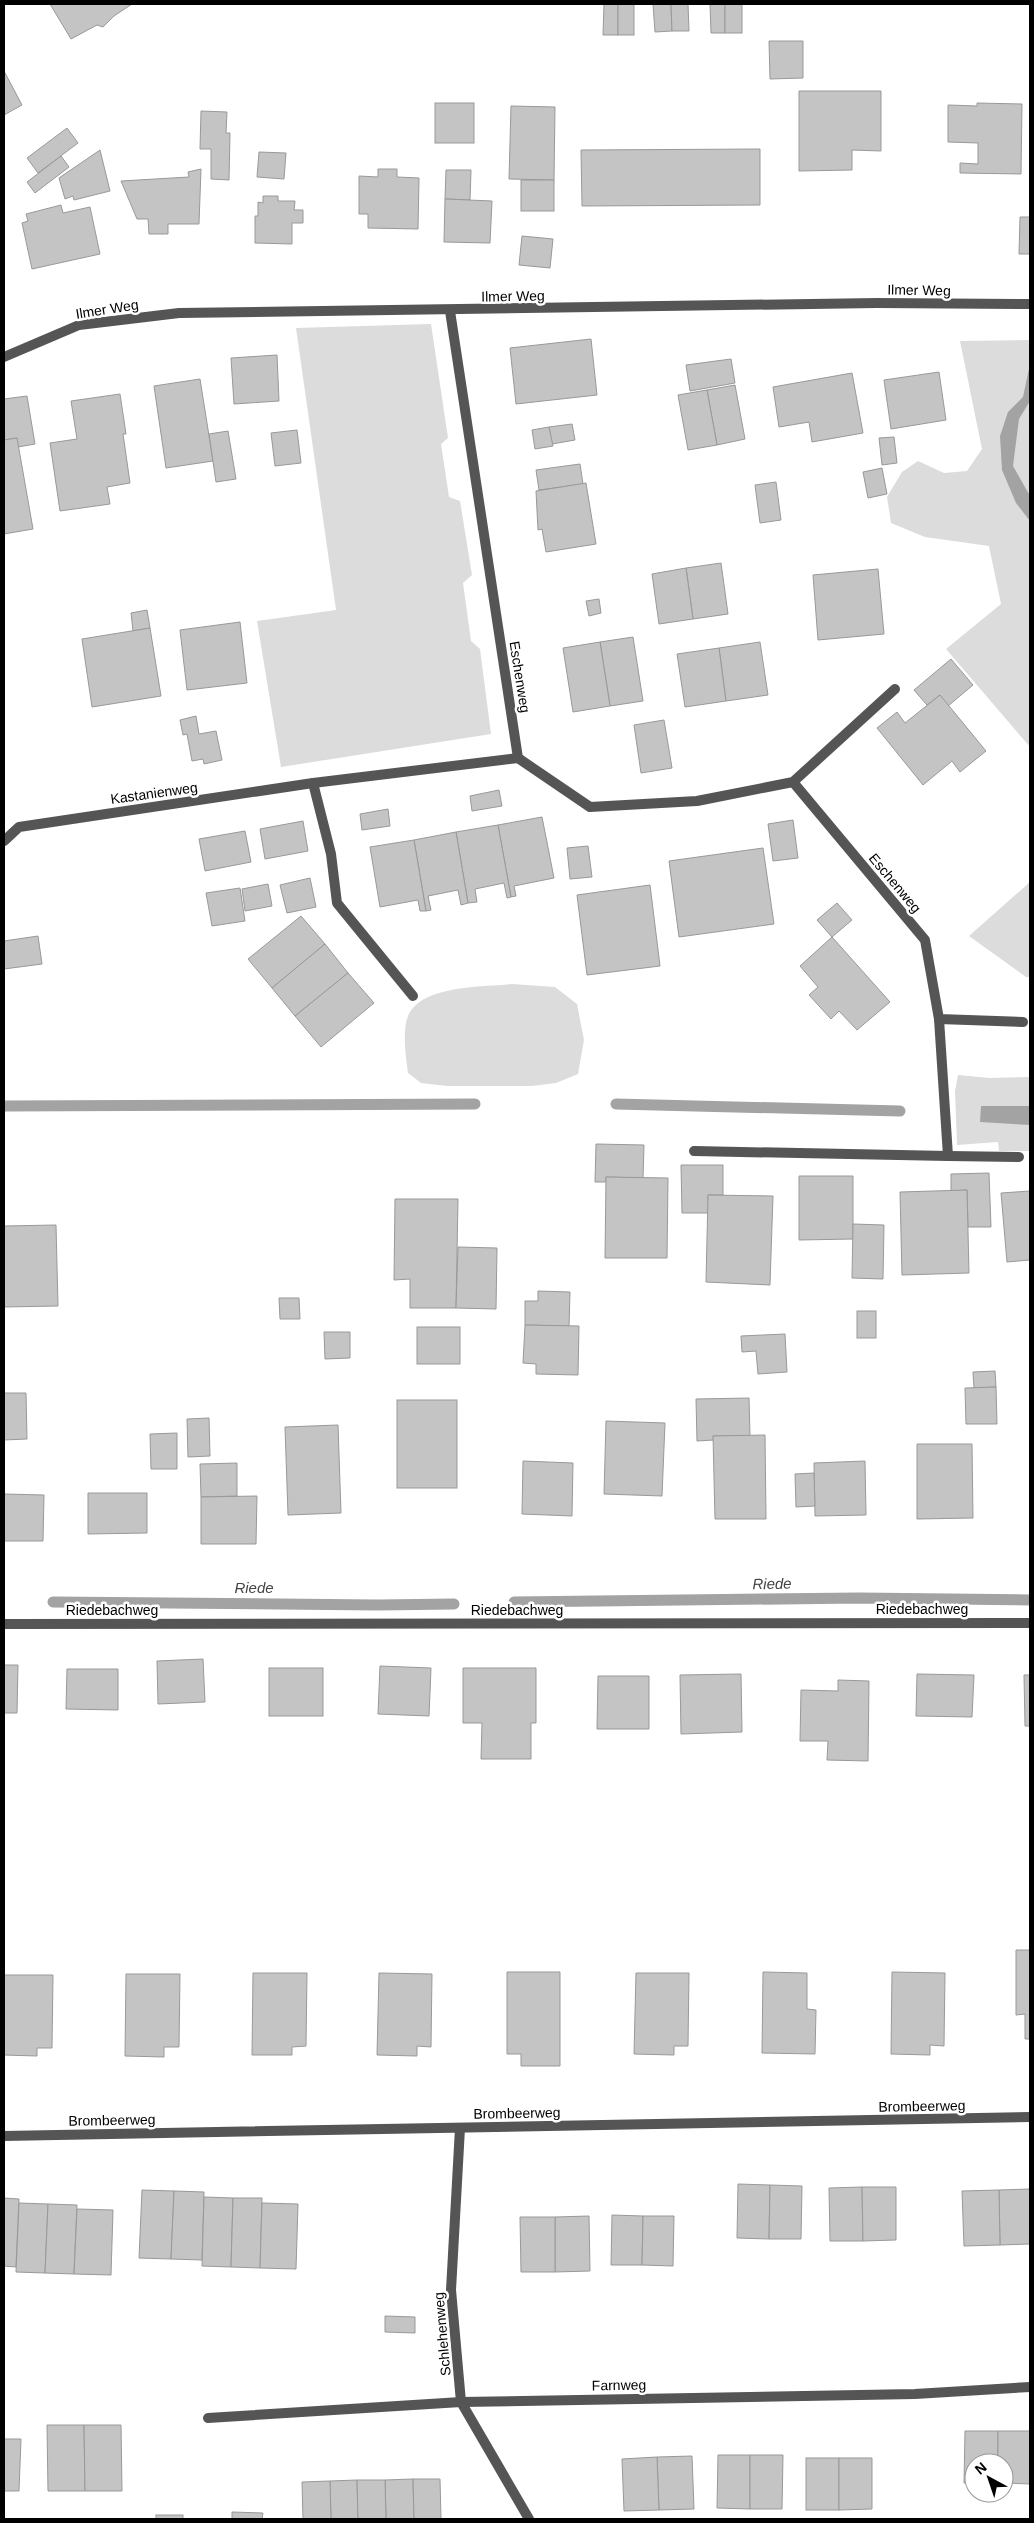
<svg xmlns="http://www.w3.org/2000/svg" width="1034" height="2523" font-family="Helvetica,sans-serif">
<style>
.green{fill:#dcdcdc}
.water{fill:#a3a3a3}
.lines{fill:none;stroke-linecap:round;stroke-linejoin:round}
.stream{stroke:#a3a3a3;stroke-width:11}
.building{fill:#c4c4c4;stroke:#999}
.minor{stroke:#555;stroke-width:10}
.labels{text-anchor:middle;stroke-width:5;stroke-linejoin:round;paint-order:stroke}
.street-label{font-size:14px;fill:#000;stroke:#fff}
.water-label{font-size:15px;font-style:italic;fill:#444;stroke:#fff}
</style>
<rect width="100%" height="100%" fill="#fff"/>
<!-- green -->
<g class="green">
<path d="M 431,324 L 448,438 L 441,444 L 449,497 L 460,501 L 472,575 L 463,583 L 471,641 L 480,649 L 491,734 L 281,767 L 257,621 L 336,610 L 296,328 Z"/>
<path d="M 1030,340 L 1030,747 L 946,649 L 1001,604 L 989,546 L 925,537 L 891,523 L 887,497 L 902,472 L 918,461 L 944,473 L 967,471 L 982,449 L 960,341 Z"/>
<path d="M 1030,882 L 1030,977 L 1026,977 L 969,936 Z"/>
<path d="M 512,984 L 555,987 L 577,1004 L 584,1040 L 578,1074 L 556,1083 L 532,1086 L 447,1086 L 421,1083 L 408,1073 C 406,1058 401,1026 410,1012 C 426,985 484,987 512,984 Z"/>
<path d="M 958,1075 L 990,1078 L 1030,1077 L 1030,1151 L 999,1151 L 998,1142 L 957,1145 L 955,1091 Z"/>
</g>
<!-- water -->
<g class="water">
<path d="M 1030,364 L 1030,401 L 1019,419 L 1013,466 L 1030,496 L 1030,521 L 1016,503 L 1002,470 L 1000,436 L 1008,412 L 1023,397 Z"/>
<path d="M 981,1106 L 1030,1106 L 1030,1125 L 980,1122 Z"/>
</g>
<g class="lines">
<!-- stream -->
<g class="stream">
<path d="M 616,1104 L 900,1111"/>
<path d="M 4,1106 L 475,1104"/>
<path d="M 53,1602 L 378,1605 L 454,1604"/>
<path d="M 514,1602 L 859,1598 L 1030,1600"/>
</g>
</g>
<!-- building -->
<g class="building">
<path d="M 50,4 L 132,4 L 114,16 L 103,27 L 97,25 L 71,39 Z"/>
<path d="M 604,4 L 618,4 L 618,35 L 603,35 Z"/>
<rect x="618" y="4" width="16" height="31"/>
<path d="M 653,4 L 671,4 L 672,31 L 655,32 Z"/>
<path d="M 671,4 L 688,4 L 689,31 L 672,31 Z"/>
<path d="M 710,4 L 725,4 L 725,33 L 711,33 Z"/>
<rect x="725" y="4" width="17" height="29"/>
<path d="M 769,41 L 803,41 L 803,78 L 770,79 Z"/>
<path d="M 4,71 L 22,105 L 4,115 Z"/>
<path d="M 799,91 L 881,91 L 881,151 L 852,150 L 852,170 L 799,171 Z"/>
<rect x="435" y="103" width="39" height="40"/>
<path d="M 977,103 L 1022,104 L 1021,174 L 960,173 L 960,163 L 978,164 L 978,143 L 948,142 L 948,105 L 977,106 Z"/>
<path d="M 511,106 L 555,107 L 554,180 L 509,179 Z"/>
<path d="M 201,111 L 227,112 L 226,133 L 230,133 L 229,180 L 211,179 L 211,149 L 200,149 Z"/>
<path d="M 67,128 L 78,143 L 38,173 L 27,158 Z"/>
<path d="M 760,149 L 760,205 L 582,206 L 581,150 Z"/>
<path d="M 100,150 L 110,191 L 74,200 L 73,196 L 65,199 L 59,178 Z"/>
<path d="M 259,152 L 286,153 L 284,179 L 257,177 Z"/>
<path d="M 61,156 L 69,167 L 35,193 L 27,182 Z"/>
<path d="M 201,169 L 199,224 L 168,224 L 168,234 L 149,234 L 148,219 L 137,219 L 121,181 L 189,177 L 188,172 Z"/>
<path d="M 378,169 L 397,169 L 397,177 L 419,178 L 418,229 L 368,228 L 368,214 L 359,214 L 359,176 L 378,177 Z"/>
<path d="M 446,170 L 471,170 L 470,200 L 445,199 Z"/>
<rect x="521" y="180" width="33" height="31"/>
<path d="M 263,196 L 278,196 L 278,201 L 295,201 L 294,210 L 303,210 L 303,223 L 292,223 L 292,244 L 255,243 L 255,216 L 258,216 L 258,202 L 263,203 Z"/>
<path d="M 445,199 L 492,201 L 490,243 L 444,242 Z"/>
<path d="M 61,205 L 63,213 L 90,207 L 100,254 L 32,269 L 22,223 L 28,221 L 26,214 Z"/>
<path d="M 1020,217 L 1030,217 L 1030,254 L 1019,254 Z"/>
<path d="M 522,236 L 553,239 L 550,268 L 519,265 Z"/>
<path d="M 591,339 L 597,395 L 516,404 L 510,348 Z"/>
<path d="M 277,355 L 279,401 L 234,404 L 231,358 Z"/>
<path d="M 731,359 L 735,383 L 690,391 L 686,365 Z"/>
<path d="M 939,372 L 946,420 L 891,429 L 884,380 Z"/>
<path d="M 852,373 L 863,433 L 812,442 L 809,422 L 779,427 L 773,387 Z"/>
<path d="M 200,379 L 213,461 L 166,468 L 154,386 Z"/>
<path d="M 735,385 L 745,439 L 717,445 L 707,390 Z"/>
<path d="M 707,390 L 717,445 L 688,450 L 678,395 Z"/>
<path d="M 120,394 L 126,434 L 123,434 L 130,483 L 107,487 L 110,504 L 60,511 L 50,443 L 77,439 L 71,401 Z"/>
<path d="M 27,396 L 35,444 L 18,447 L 17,438 L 4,440 L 4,399 Z"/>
<path d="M 572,424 L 575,440 L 552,444 L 549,427 Z"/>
<path d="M 549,427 L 553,446 L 535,449 L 532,430 Z"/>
<path d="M 297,430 L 301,463 L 275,466 L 271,433 Z"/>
<path d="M 228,431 L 236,479 L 216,482 L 209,434 Z"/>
<path d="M 894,437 L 897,463 L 882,465 L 879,438 Z"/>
<path d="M 17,438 L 33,529 L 4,534 L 4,440 Z"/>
<path d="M 580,464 L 583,484 L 539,490 L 536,470 Z"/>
<path d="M 882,468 L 887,494 L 868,498 L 863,472 Z"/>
<path d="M 776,482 L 781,520 L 760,523 L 755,485 Z"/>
<path d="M 586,483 L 596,544 L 546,552 L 542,529 L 538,530 L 536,491 Z"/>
<path d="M 721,563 L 728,614 L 693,619 L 686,568 Z"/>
<path d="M 686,568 L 693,619 L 659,624 L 652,574 Z"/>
<path d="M 878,569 L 884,634 L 818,640 L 813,575 Z"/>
<path d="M 599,599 L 601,613 L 589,616 L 586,601 Z"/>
<path d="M 147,610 L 150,628 L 133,631 L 131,613 Z"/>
<path d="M 240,622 L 247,683 L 187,690 L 180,630 Z"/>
<path d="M 150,628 L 161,696 L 92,707 L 82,639 Z"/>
<path d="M 633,637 L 643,701 L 610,706 L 600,642 Z"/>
<path d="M 600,642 L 610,706 L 573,712 L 563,648 Z"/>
<path d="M 760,642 L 768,695 L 726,701 L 719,648 Z"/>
<path d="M 719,648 L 726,701 L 685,707 L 677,654 Z"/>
<path d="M 951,659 L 973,685 L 948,706 L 940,695 L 927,705 L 914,690 Z"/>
<path d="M 940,695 L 986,751 L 960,772 L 952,761 L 923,785 L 877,728 L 897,712 L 905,723 Z"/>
<path d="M 196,716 L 199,734 L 216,731 L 222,760 L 204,764 L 203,759 L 192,761 L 187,734 L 183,735 L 180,720 Z"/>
<path d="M 664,720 L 672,768 L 641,773 L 634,725 Z"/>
<path d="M 499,790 L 502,806 L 472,811 L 470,796 Z"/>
<path d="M 388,809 L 390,826 L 362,830 L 360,814 Z"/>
<path d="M 542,817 L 554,878 L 514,886 L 516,896 L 511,897 L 498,825 Z"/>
<path d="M 793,820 L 798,858 L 773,861 L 768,824 Z"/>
<path d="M 303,821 L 308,851 L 265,859 L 260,829 Z"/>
<path d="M 498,825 L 511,897 L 507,898 L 504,883 L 475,889 L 477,902 L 468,903 L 456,832 Z"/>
<path d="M 245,831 L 251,862 L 205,871 L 199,839 Z"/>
<path d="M 456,832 L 468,903 L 461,905 L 458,890 L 428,896 L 431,910 L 426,911 L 414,840 Z"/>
<path d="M 414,840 L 426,911 L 420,911 L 418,900 L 380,907 L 370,847 Z"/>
<path d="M 588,846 L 592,877 L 570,879 L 567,848 Z"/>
<path d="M 763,848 L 774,924 L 679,937 L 669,861 Z"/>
<path d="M 310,878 L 316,907 L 287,913 L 280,885 Z"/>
<path d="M 268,884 L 272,906 L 245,911 L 242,889 Z"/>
<path d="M 650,885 L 660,966 L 587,975 L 577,895 Z"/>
<path d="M 240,888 L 245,921 L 212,926 L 206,893 Z"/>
<path d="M 837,903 L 852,920 L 832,937 L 817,920 Z"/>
<path d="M 301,916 L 325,944 L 272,988 L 248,959 Z"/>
<path d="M 38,936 L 42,964 L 4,969 L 4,941 Z"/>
<path d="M 832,937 L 890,1002 L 857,1030 L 839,1011 L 831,1019 L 809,995 L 818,987 L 800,966 Z"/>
<path d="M 325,944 L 348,973 L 295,1016 L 272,988 Z"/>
<path d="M 348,973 L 374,1003 L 321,1047 L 295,1016 Z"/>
<path d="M 596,1144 L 644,1145 L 643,1178 L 606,1177 L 606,1182 L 595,1182 Z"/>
<path d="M 681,1165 L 723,1165 L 723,1195 L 708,1195 L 709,1213 L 682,1213 Z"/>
<path d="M 989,1173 L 991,1227 L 968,1227 L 967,1190 L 951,1191 L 951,1174 Z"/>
<path d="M 799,1176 L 853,1176 L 853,1239 L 799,1240 Z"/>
<path d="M 606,1177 L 668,1178 L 667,1258 L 605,1258 Z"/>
<path d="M 967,1190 L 969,1273 L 902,1275 L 900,1192 Z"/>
<path d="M 1030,1191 L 1030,1260 L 1007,1262 L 1001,1193 Z"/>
<path d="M 708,1195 L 773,1196 L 770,1285 L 706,1282 Z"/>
<path d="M 395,1199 L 458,1199 L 456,1308 L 410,1308 L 410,1279 L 394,1280 Z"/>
<path d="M 853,1224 L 884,1225 L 883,1279 L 852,1278 Z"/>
<path d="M 56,1225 L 58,1306 L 4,1307 L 4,1226 Z"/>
<path d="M 458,1247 L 497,1248 L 496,1309 L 456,1308 Z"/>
<path d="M 538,1291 L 570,1292 L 569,1326 L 525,1325 L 525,1301 L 538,1301 Z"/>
<path d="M 279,1298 L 299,1298 L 300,1319 L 280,1319 Z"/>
<rect x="857" y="1311" width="19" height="27"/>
<path d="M 525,1325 L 579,1326 L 578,1375 L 536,1374 L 536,1364 L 523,1363 Z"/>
<rect x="417" y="1327" width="43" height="37"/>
<path d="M 324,1332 L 350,1332 L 350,1358 L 325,1359 Z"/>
<path d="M 785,1334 L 787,1372 L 758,1374 L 756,1351 L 742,1352 L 741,1336 Z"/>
<path d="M 995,1371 L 996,1387 L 974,1388 L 973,1372 Z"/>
<path d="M 996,1387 L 997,1424 L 966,1424 L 965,1388 Z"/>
<path d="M 4,1393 L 26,1393 L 27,1439 L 4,1440 Z"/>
<path d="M 749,1398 L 750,1436 L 713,1436 L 714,1440 L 697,1441 L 696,1399 Z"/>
<rect x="397" y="1400" width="60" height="88"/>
<path d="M 209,1418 L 210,1456 L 188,1457 L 187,1419 Z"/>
<path d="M 606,1421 L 665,1423 L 662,1496 L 604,1494 Z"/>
<path d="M 338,1425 L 341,1513 L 288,1515 L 285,1427 Z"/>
<path d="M 177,1433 L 177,1469 L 151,1469 L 150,1434 Z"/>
<path d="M 765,1435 L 766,1519 L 715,1519 L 713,1436 Z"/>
<path d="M 917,1444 L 972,1444 L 973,1518 L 917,1519 Z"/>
<path d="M 523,1461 L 573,1463 L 572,1516 L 522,1514 Z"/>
<path d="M 865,1461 L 866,1515 L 815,1516 L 814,1463 Z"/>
<path d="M 237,1463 L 237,1496 L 201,1497 L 200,1464 Z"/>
<path d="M 814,1473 L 815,1506 L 796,1507 L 795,1474 Z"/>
<path d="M 88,1493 L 147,1493 L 147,1533 L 88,1534 Z"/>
<path d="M 4,1494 L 44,1495 L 43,1541 L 4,1541 Z"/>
<path d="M 257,1496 L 256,1544 L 201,1544 L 201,1497 Z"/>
<path d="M 203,1659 L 205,1702 L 158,1704 L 157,1661 Z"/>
<path d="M 4,1665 L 18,1665 L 17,1713 L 4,1713 Z"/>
<path d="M 380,1666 L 431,1668 L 429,1716 L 378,1714 Z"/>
<rect x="269" y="1668" width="54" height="48"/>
<path d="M 463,1668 L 536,1668 L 536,1723 L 531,1723 L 531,1759 L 481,1759 L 482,1723 L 463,1723 Z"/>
<path d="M 67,1669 L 118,1669 L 118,1710 L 66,1709 Z"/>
<path d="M 741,1674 L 742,1732 L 681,1734 L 680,1675 Z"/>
<path d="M 917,1674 L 974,1675 L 972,1717 L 916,1716 Z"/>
<path d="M 1024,1675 L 1030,1675 L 1030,1726 L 1025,1726 Z"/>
<path d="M 598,1676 L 649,1676 L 649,1729 L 597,1729 Z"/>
<path d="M 838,1680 L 869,1681 L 868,1761 L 827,1760 L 828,1741 L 800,1741 L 801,1690 L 838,1691 Z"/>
<path d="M 1016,1950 L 1030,1950 L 1030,2039 L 1025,2039 L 1025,2014 L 1016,2015 Z"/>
<path d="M 507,1972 L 560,1972 L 560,2066 L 521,2066 L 521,2054 L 507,2054 Z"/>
<path d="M 763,1972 L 807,1973 L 807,2009 L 816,2010 L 815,2054 L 762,2053 Z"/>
<path d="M 892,1972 L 945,1973 L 944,2046 L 930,2045 L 930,2055 L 891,2054 Z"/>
<path d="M 253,1973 L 307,1973 L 306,2046 L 292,2047 L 292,2055 L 252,2055 Z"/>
<path d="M 379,1973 L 432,1974 L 431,2047 L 417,2046 L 417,2056 L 377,2055 Z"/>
<path d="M 636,1973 L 689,1973 L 688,2046 L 674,2046 L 674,2055 L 634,2054 Z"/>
<path d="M 126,1974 L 180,1974 L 179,2047 L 164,2047 L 164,2057 L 125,2056 Z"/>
<path d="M 4,1975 L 53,1975 L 52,2048 L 37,2048 L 37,2056 L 4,2055 Z"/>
<path d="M 738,2184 L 770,2185 L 769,2239 L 737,2238 Z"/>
<path d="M 770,2185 L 802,2186 L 801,2239 L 769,2239 Z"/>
<path d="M 862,2187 L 863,2241 L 830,2241 L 829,2188 Z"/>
<path d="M 862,2187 L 896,2187 L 896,2240 L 863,2241 Z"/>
<path d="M 1030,2189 L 1030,2244 L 1000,2245 L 999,2190 Z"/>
<path d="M 142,2190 L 174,2191 L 171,2259 L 139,2258 Z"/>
<path d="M 999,2190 L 1000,2245 L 964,2246 L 962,2191 Z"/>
<path d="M 174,2191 L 204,2192 L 202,2260 L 171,2259 Z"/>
<path d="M 204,2197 L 233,2198 L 231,2267 L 202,2266 Z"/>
<path d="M 4,2198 L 19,2199 L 16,2267 L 4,2266 Z"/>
<path d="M 233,2198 L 262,2198 L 260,2268 L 231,2267 Z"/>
<path d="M 19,2203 L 48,2204 L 45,2273 L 16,2272 Z"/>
<path d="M 262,2203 L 298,2204 L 296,2269 L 260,2268 Z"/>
<path d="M 48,2204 L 77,2205 L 74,2274 L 45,2273 Z"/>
<path d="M 77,2209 L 113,2210 L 111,2275 L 74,2274 Z"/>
<path d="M 612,2215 L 643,2216 L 642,2265 L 611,2265 Z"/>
<path d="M 589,2216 L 590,2271 L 555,2272 L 555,2217 Z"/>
<path d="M 643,2216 L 674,2216 L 673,2266 L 642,2265 Z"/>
<path d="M 520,2217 L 555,2217 L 555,2272 L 521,2272 Z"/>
<path d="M 385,2316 L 415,2317 L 415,2333 L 385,2332 Z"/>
<path d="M 47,2425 L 84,2425 L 85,2491 L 48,2491 Z"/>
<path d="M 84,2425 L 121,2425 L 122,2491 L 85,2491 Z"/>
<path d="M 965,2431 L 998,2431 L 998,2463 L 974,2463 L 974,2483 L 964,2483 Z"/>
<path d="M 998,2431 L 1030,2431 L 1030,2484 L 1004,2483 L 1004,2463 L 998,2463 Z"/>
<path d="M 4,2439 L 21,2439 L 19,2491 L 4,2491 Z"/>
<path d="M 718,2455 L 750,2455 L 750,2509 L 717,2508 Z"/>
<path d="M 750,2455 L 783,2455 L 782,2509 L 750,2509 Z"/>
<path d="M 692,2456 L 694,2509 L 659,2510 L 657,2457 Z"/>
<path d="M 657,2457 L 659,2510 L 624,2511 L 622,2459 Z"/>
<rect x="806" y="2458" width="33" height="52"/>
<path d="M 839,2458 L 872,2458 L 872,2509 L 839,2510 Z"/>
<path d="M 413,2479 L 414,2519 L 386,2519 L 385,2480 Z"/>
<path d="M 413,2479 L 440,2479 L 441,2519 L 414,2519 Z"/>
<path d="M 357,2480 L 358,2519 L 331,2519 L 330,2481 Z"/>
<path d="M 357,2480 L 385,2480 L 386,2519 L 358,2519 Z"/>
<path d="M 330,2481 L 331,2519 L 303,2519 L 302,2482 Z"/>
<path d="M 232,2512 L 263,2513 L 262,2519 L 232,2519 Z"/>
<rect x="156" y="2515" width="27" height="4"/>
</g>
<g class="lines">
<!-- minor -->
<g class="minor">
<path d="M 450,311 L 518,758 L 590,807 L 697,801 L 793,782 L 895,689"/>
<path d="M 4,357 L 79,325 L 179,313 L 877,303 L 1030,304"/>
<path d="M 793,782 L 925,940 L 939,1019 L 1023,1022"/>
<path d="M 313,783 L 331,854 L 337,903 L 413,996"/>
<path d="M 4,841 L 19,827 L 313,783 L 518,758"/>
<path d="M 694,1151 L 948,1156 L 939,1019"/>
<path d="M 948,1156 L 1019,1157"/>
<path d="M 4,1624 L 1030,1623"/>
<path d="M 460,2128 L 451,2290 L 461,2402 L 529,2519"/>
<path d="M 4,2136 L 1030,2117"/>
<path d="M 208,2418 L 461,2402 L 915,2394 L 1030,2387"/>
</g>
</g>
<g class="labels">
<!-- street labels -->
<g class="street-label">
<text transform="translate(919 290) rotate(1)" y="5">Ilmer Weg</text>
<text transform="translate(513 296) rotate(-1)" y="5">Ilmer Weg</text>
<text transform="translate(107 309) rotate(-9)" y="5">Ilmer Weg</text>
<text transform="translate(520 677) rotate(81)" y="5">Eschenweg</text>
<text transform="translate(154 793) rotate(-8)" y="5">Kastanienweg</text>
<text transform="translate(895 883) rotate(50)" y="5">Eschenweg</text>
<text x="922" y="1614">Riedebachweg</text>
<text x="112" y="1615">Riedebachweg</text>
<text x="517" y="1615">Riedebachweg</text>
<text transform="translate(922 2106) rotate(-1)" y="5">Brombeerweg</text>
<text transform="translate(517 2113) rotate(-1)" y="5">Brombeerweg</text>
<text transform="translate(112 2120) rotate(-1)" y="5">Brombeerweg</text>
<text transform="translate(442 2334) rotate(-95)" y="5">Schlehenweg</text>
<text transform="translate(619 2385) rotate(-1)" y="5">Farnweg</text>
</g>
<!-- water labels -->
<g class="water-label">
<text transform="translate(772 1584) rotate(-1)" y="5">Riede</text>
<text x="254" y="1593">Riede</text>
</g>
</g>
<!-- border -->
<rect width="1034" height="2523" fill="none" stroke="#000000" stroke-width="10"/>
<!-- north arrow -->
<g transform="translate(989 2478) rotate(320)"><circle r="24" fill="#ffffff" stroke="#999999"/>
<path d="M0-4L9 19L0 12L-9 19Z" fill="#000000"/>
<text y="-8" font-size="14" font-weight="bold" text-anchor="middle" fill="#000000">N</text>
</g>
</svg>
